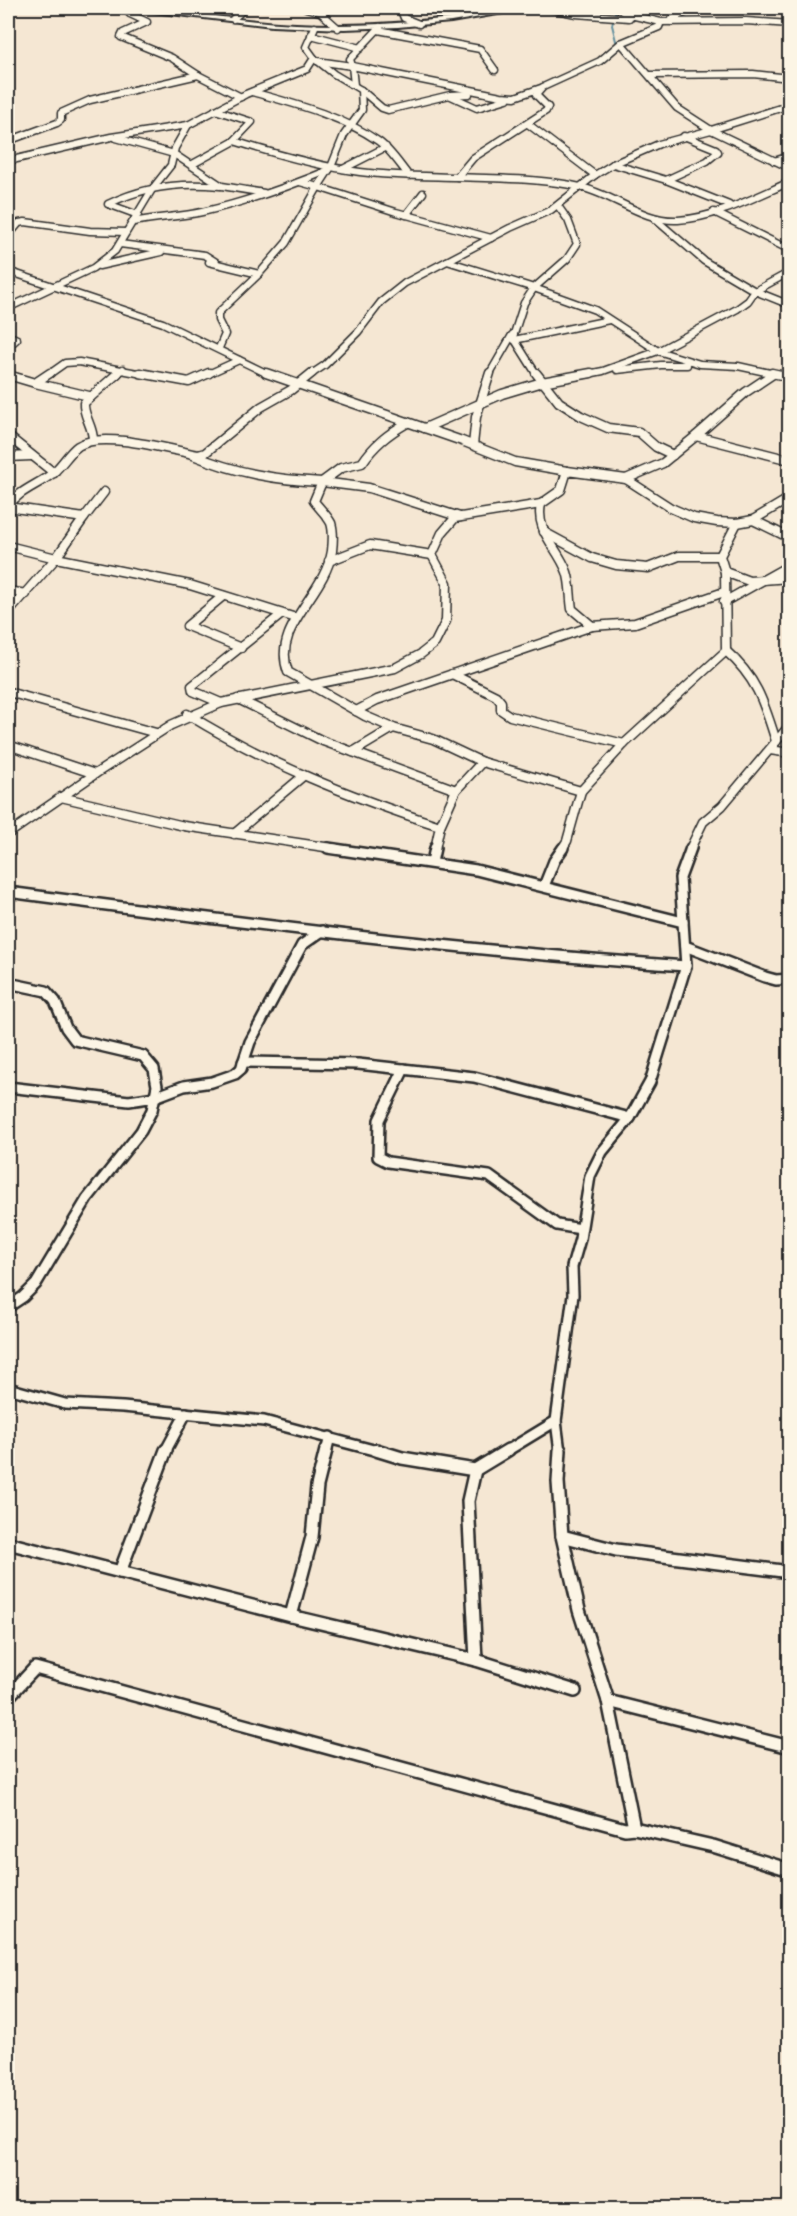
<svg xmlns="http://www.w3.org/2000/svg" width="797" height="2216" font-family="Itim,sans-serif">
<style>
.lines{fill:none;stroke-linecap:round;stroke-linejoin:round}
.stream{stroke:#65909f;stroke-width:2}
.minor-far3-casing{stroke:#2b2b2b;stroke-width:9}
.minor-far2-casing{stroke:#2b2b2b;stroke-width:11}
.minor-far1-casing{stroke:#2b2b2b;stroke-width:14}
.minor-casing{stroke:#2b2b2b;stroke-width:16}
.tertiary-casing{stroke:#2b2b2b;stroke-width:4}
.minor-far3{stroke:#fcf5e5;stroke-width:6}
.minor-far2{stroke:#fcf5e5;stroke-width:8}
.minor-far1{stroke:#fcf5e5;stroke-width:9}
.minor{stroke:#fcf5e5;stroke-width:11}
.tertiary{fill:#fcf5e5;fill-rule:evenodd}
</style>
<rect width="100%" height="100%" fill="#f5e7d3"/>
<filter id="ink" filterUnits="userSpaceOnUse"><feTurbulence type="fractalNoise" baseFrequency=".0167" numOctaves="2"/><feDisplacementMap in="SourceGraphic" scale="12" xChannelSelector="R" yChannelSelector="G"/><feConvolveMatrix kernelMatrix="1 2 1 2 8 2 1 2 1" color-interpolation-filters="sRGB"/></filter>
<g filter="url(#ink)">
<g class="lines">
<!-- stream -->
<path class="stream" d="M 616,8 L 612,25 L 617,45"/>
<defs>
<g id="minor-far3">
<path d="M 125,8 L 130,14 L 147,22 L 123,33 L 121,37 L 172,58 L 198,75 L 241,97"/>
<path d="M 306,8 L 320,12 L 338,28"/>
<path d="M 400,8 L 404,18 L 419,24"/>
<path d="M 547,8 L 576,14 L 629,18"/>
<path d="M 233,19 L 245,8"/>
<path d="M 661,22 L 746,21 L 790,24"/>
<path d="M 672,22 L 672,19 L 693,8"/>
<path d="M 380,27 L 350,59 L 352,66 L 501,96 L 515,97 L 541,88"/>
<path d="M 378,30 L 480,49 L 495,70"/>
<path d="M 311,35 L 361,48"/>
<path d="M 314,58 L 334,74 L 361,90 L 362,110 L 344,135 L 331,167 L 318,187 L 396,212 L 491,238"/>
<path d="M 317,61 L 352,66 L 354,85"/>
<path d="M 650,75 L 753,74 L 790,78"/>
<path d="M 361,90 L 382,108 L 388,110 L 450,95 L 469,94"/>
<path d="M 252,92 C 295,104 340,115 378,141 C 390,149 400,165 409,176"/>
<path d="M 451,96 L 477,108 L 507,99"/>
<path d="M 528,124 L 595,175"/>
<path d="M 711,130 L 790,168"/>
<path d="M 711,130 L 790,105"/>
<path d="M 116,138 L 174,154 L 222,186 L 264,193"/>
<path d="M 8,141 L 57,123 L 61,120 L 61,113 L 90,100 L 198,75"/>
<path d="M 234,141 C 275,154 317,166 360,172 C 392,176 425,176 457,177 L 473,158 L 546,111 L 548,107 L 536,95 L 543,87 L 600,61 L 621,43"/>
<path d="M 8,161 L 111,137 L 188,125"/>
<path d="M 774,161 L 790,156"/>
<path d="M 613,164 L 666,180 L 729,205"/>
<path d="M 191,165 L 233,142 L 252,122 L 215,110"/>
<path d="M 343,169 L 386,147"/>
<path d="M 457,177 C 498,179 540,178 580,187 C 613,194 643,222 678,220 C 716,218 755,197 790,182"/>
<path d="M 666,180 L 707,161 L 718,152 L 716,149 L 684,136"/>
<path d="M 714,212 L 790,250"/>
<path d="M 138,215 L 108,204 C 144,186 181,182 220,186"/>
<path d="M 406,215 L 423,193"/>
<path d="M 655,219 L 704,261 L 755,291 L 790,305"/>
<path d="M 134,222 C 156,217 180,217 202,212 C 246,202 288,187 329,170"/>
<path d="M 8,236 L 19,223 L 25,222 L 90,231 L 126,232"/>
<path d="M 120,244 L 205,255 L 216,262"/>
<path d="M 447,261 L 534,288 L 524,303 L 513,337 L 537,375"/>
<path d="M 209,262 L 259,274"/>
<path d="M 99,266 L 161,252"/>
<path d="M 8,271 L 163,323 L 270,375"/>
<path d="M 534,288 L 595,310 L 658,351 L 737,309 L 748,301 L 755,291 L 790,272"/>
<path d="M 534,288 L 567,259 L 577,244 L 568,220 L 558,206"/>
<path d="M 8,308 L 93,268 L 115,251 L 153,188 L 171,165 L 175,148 L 188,125 L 246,94 L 307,69 L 314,58 L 306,47 L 315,27"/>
<path d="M 8,335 L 17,339 L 8,347"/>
<path d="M 514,340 L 609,320"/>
<path d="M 219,348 L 225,334 L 218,320 L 218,313 L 259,274 L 286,243 L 318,187 L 300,182"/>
<path d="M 617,370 L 661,365 L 687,365"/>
<path d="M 48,375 L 65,363 L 79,362 L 148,375"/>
<path d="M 117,375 L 123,369"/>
<path d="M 206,375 L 239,360"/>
<path d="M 310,375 L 325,365 L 358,332 L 381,302 L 405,283 L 510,228 L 551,210 L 595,175 L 613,164 L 659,144 L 711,130 L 677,108 L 621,43 L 659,27 L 661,22 L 626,14 L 618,8"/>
<path d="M 489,375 L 512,335"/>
<path d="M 583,375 L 603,371 L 658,351 L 700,364 L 738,366 L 779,375"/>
</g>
<g id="minor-far2">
<path d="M 140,373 L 189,382 L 209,373"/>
<path d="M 266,373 L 462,441 L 515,462 L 567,471"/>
<path d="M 536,373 L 559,402 L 581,416 L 608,428 L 639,432 L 656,447 L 673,455"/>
<path d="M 772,373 L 790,377"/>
<path d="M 8,375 L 35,383 L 50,373"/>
<path d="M 35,383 L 89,396"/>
<path d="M 407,423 C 388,434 374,445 362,463 L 341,468 L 322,482 L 369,488 L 460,517"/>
<path d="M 425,428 L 502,394 L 542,382 L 591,373"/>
<path d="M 8,436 L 54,473"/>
<path d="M 696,436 L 746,392 L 773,374"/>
<path d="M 93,440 C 93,426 83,416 84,403 L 118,373"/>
<path d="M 473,445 L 476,417 L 490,373"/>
<path d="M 193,455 C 236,473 276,480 322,482 L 314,501 C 319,508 327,515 331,523 C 334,532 333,542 332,551 C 325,595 271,627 288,672 L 365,716 L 393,728 L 433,739 L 482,762"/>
<path d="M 8,457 L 31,456"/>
<path d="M 626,479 L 663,463 L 696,436 L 790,460"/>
<path d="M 541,504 C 535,532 558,547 567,572 C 571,583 570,597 572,609 L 592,626 L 635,623 L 724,592"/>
<path d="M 8,506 C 19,491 35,486 49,476 C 61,468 67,454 78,446 C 102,430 171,450 198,455 L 205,453 L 261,407 L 291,390 L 312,373"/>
<path d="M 8,507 L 84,518 L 56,558 L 190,585 L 296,618"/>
<path d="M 84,518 L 104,492"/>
<path d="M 753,520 L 790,538"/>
<path d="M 544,532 L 592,558 L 616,565 L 648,568 L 679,556 L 720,556"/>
<path d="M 8,546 L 56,558 L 8,613"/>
<path d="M 329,561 L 370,545 L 432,555"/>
<path d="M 725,572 L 749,581 L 790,578"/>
<path d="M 8,591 L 26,594"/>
<path d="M 223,596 L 187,626 L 241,648"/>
<path d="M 724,602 L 790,565"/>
<path d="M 726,651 L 725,572 L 720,556 L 737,523"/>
<path d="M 452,674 L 496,696 L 501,702 L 501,710 L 510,716 L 624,744"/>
<path d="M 8,692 L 156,733"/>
<path d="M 238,699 L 323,741 L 456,790"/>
<path d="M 221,703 L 193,691 L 192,686 L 282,614"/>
<path d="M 356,711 L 377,700 L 592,626"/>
<path d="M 187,714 C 270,765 348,796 440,826 L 435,849"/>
<path d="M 8,745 L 95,774 L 171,725 L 221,703 L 395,668 L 421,654 L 435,643 L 446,621 L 447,583 L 432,555 L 442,533 L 455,518 L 541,504 L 561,490 L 567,471 L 626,479 L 671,508 L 694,518 L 717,522 L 737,523 L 753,520 L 790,498"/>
<path d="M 770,750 L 790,753"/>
<path d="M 353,752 L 393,728"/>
<path d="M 581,791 L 624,744 L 726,651 C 757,678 764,703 776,741"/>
<path d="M 61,797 L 184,826 L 338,849"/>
<path d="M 440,826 L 456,790 L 482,762 L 581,791 L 567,841 L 562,849"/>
<path d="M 8,834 L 95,774"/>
<path d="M 234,834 L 302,777"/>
<path d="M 690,849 L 703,822 L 722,806 L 790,725"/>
</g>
<g id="minor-far1">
<path d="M 328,848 L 476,870 L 683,922"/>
<path d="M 432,862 L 435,848"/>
<path d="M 544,886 L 554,861 L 563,848"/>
<path d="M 8,892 C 233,922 459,951 686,966"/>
<path d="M 685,946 L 765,977 L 776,980 L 790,979"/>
<path d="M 8,983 L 46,991 L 55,1001 L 66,1028 L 75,1040 L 143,1056 L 154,1069 L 157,1086 L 152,1110 L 141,1131 L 87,1199 L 36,1284 L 23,1297 L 8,1307"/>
<path d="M 243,1062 L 358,1064 L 474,1077 L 630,1118"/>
<path d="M 404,1069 L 379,1120 L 378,1157 L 388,1162 L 489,1176 L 557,1225 L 581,1229"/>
<path d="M 8,1087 L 129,1101 L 155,1097 L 184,1086 L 212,1082 L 235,1074 L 241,1069 L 250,1042 L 302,945 L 322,931"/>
<path d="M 8,1388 L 65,1404 L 123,1407 L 264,1421 L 381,1452"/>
<path d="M 165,1452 L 186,1413"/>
<path d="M 326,1452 L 330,1437"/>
<path d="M 505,1452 L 556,1421"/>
<path d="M 560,1452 L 556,1421 L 573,1295 L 572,1267 L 580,1239 L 590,1176 L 602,1152 L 630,1118 L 650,1082 L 686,966 L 680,878 L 691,848"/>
</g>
<g id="minor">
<path d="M 376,1450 L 402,1458 L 475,1470 L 508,1450"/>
<path d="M 560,1450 L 558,1482 L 562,1536 L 579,1610 L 608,1701 L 634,1828"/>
<path d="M 475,1470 L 468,1501 L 476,1660"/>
<path d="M 562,1536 L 616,1550 L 790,1572"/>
<path d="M 8,1543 L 291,1616 L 476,1660 L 575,1691"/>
<path d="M 120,1572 L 166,1450"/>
<path d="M 291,1616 L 312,1537 L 317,1486 L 326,1450"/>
<path d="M 8,1697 L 35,1668 L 625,1829 L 634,1828 L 713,1846 L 790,1870"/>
<path d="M 608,1701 L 790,1747"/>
</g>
<path id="tertiary" d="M 133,8 L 150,8 C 198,13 247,22 296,24 C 372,28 446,20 521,8 L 533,8 L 451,22 L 398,27 L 344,29 L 272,26 L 136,10 Z"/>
</defs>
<!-- minor-far3 casing -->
<use href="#minor-far3" class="minor-far3-casing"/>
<!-- minor-far2 casing -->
<use href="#minor-far2" class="minor-far2-casing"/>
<!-- minor-far1 casing -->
<use href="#minor-far1" class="minor-far1-casing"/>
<!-- minor casing -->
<use href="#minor" class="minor-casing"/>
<!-- tertiary casing -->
<use href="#tertiary" class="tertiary-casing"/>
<!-- minor-far3 -->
<use href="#minor-far3" class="minor-far3"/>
<!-- minor-far2 -->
<use href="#minor-far2" class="minor-far2"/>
<!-- minor-far1 -->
<use href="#minor-far1" class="minor-far1"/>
<!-- minor -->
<use href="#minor" class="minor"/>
<!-- tertiary -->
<use href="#tertiary" class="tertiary"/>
</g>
</g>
<!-- margin -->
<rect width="797" height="2216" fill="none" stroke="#fcf5e5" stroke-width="30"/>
<rect x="15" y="15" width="767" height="2186" fill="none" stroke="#2b2b2b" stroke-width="2" filter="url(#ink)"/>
</svg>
